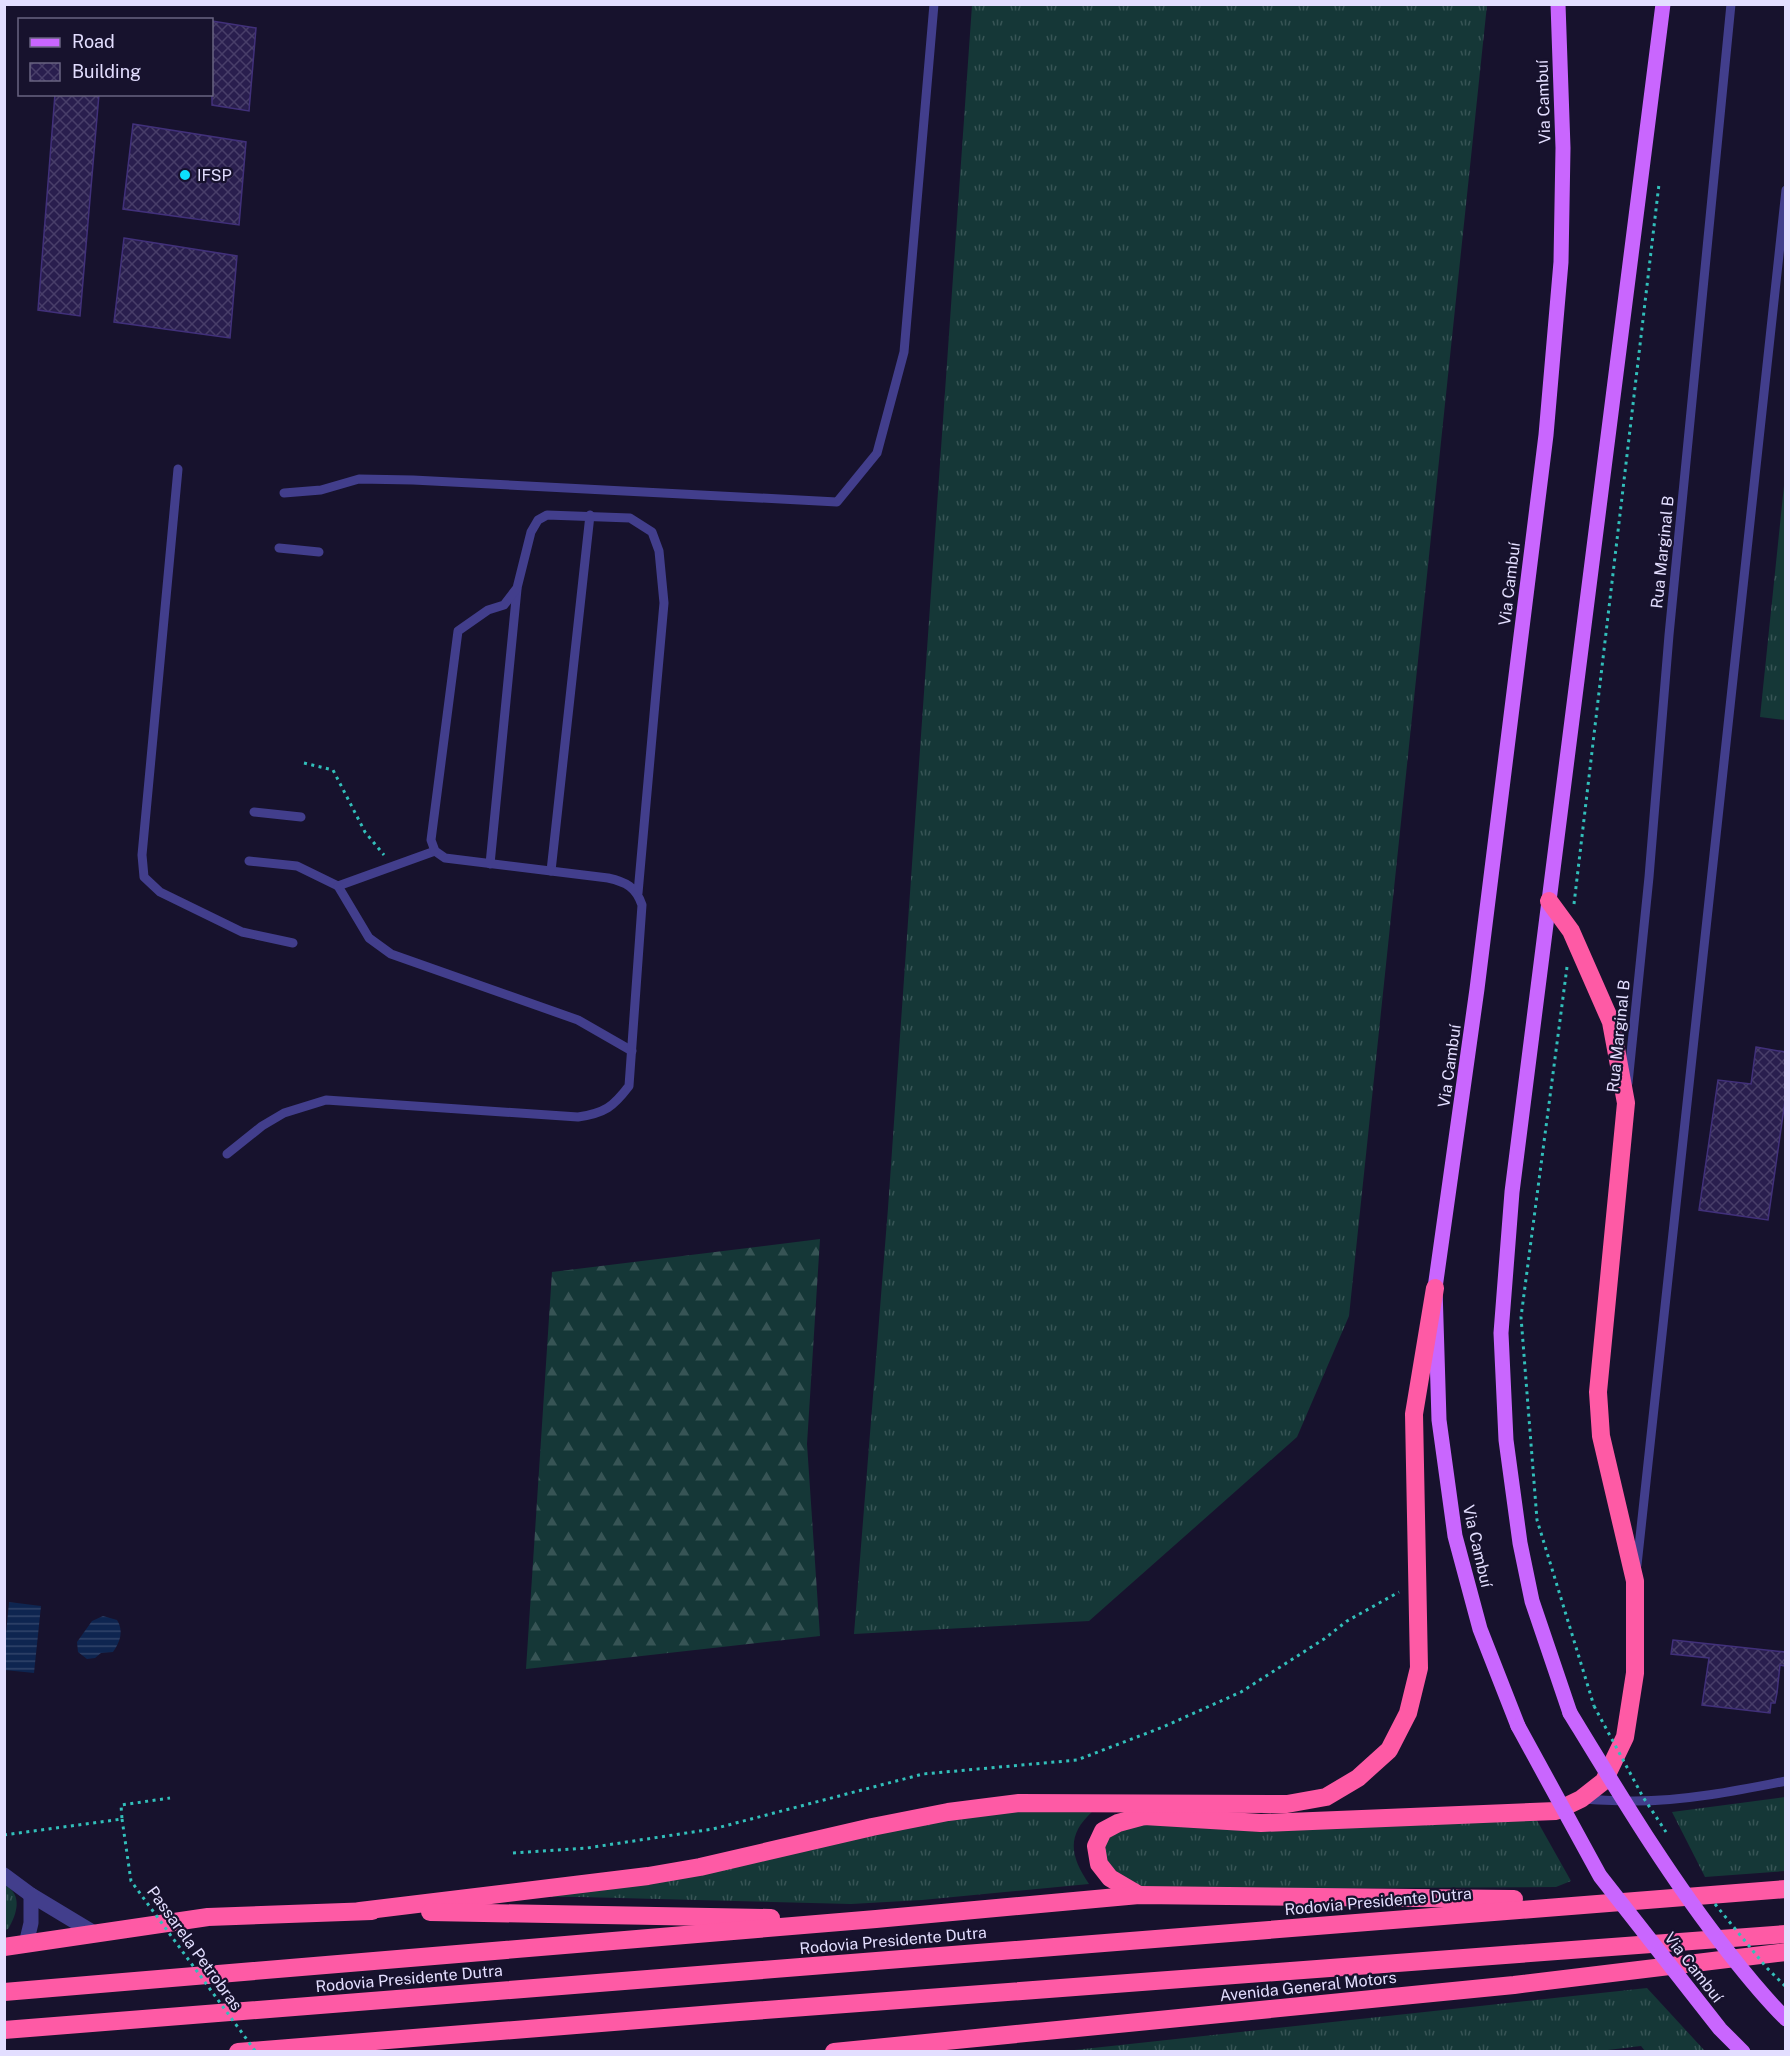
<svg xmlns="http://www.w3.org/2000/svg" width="1790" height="2056" font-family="'Public Sans',sans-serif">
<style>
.grass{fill:url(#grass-tufts)}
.forest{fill:url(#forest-firs)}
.water{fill:url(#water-rules)}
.building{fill:url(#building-cross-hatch);stroke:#41307a;stroke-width:1.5}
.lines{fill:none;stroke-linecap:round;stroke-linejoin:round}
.path{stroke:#32bfba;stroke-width:3;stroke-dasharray:3 4.5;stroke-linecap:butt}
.lane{stroke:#423e8c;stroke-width:9}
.street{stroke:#423e8c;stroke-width:15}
.primary{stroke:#c966fe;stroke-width:15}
.highway{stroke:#fe5aa5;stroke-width:18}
.path-bridge{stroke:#32bfba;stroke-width:3;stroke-dasharray:3 4.5;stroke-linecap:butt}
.primary-bridge{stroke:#c966fe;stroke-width:15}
.poi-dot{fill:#0cdffd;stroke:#17122d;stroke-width:2}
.labels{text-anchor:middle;stroke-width:4.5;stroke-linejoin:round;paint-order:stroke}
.street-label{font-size:16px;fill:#e3deff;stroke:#17122d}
.poi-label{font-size:16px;fill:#e3deff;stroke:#17122d;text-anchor:start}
</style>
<defs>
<pattern id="grass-tufts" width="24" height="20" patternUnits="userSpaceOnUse" patternTransform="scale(1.5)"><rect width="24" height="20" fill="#153737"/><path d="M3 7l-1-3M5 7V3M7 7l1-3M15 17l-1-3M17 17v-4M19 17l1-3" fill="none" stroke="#375455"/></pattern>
<pattern id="forest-firs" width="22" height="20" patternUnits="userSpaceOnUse" patternTransform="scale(1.5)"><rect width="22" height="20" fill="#153737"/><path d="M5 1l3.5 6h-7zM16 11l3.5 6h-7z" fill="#375455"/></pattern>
<pattern id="water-rules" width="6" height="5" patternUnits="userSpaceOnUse" patternTransform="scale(1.5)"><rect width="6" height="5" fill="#0e2550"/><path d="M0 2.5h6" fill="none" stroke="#31446a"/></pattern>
<pattern id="building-cross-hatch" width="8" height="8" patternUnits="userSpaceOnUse" patternTransform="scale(1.5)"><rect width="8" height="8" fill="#291e4e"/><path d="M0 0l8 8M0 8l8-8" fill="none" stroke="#483e69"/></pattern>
</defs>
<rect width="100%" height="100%" fill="#17122d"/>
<!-- grass -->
<g class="grass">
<path d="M 972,5 L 1487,5 L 1349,1316 L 1297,1437 L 1089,1621 L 854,1634 L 888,1208 Z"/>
<path d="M 1785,476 L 1785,720 L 1760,717 Z"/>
<path d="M 1785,1797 L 1785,1871 L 1705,1877 L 1672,1812 Z"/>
<path d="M 1022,1805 L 1093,1811 C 1066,1835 1070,1856 1089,1884 L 922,1900 L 851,1904 L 580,1897 L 502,1897 Z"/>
<path d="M 1535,1817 L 1571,1881 L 1556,1887 L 1188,1889 L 1139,1895 L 1099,1864 L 1103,1831 L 1118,1823 Z"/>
<path d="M 5,1885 C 23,1895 17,1914 8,1929 L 5,1930 Z"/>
<path d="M 1647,1988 L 1705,2051 L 1645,2051 L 1641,2046 L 1591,2052 L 1065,2051 Z"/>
</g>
<!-- forest -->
<path class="forest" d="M 820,1239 L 807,1444 L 820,1636 L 526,1669 L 552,1272 Z"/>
<!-- water -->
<g class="water">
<path d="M 9,1602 L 41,1606 L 34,1673 L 5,1670 L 5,1645 Z"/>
<path d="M 103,1616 L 117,1620 C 124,1631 120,1642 113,1652 L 101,1653 L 95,1658 L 87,1659 L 78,1652 L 77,1642 L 92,1621 Z"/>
</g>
<!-- building -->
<g class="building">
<path d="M 212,21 L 256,28 L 249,111 L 212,105 Z"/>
<path d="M 55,94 L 99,94 L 80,316 L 38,310 Z"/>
<path d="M 133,124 L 246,142 L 239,225 L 123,209 Z"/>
<path d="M 124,238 L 237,256 L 230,338 L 114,322 Z"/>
<path d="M 1756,1047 L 1785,1052 L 1785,1101 L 1768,1220 L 1699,1210 L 1718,1080 L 1751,1084 Z"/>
<path d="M 1673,1640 L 1785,1652 L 1785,1666 L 1780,1665 L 1777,1693 L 1775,1703 L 1771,1703 L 1770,1713 L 1702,1705 L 1709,1658 L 1671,1654 Z"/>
</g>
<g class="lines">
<!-- path -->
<g class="path">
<path d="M 304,763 L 333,770 L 365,832 L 384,855"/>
<path d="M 1574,904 L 1659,184"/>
<path d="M 1567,967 L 1521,1317 L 1537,1520 L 1594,1706"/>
<path d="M 4,1835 L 122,1819 L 121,1805 L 170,1798"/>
<path d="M 513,1853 L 587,1848 L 713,1829 L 923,1774 L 1077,1760 L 1163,1727 L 1241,1692 L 1324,1639 L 1347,1621 L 1399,1592"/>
</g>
<!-- lane -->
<g class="lane">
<path d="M 178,469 L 142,855 L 144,877 L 160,892 L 242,932 L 293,943"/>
<path d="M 284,493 L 321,490 L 359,479 L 413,480 L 837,502 L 877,453 L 904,352 L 934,4"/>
<path d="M 279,548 L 319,552"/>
<path d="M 254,812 L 301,817"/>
<path d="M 249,861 L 297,866 L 338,886 L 435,851"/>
<path d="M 490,864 L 517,589"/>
<path d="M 551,871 L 590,515"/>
<path d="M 338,886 L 369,938 L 391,954 L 578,1020 L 632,1051"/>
<path d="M 1628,1083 L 1649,877 L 1669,635 L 1731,4"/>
<path d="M 227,1154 L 262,1126 L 284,1113 L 326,1100 L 578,1117 C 605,1113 613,1107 629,1086 L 642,905 C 636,887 626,882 608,878 L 445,858 L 435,851 L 431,840 L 458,631 L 488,610 L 504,605 L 517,588 L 531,532 L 538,520 L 547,515 L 630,518 L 652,532 L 659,551 L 664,603 L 638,893"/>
<path d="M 1637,1565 L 1786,190"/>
<path d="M 1582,1799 C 1599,1800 1617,1801 1634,1801 C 1684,1801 1736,1791 1786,1781"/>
</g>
<!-- street -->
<g class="street">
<path d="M 4,1875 L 31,1895 L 94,1933"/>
<path d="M 26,1944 L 31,1923 L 31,1895"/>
</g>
<!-- primary -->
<g class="primary">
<path d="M 1570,1713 L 1532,1601 L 1520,1543 L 1506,1440 L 1501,1333 L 1512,1192 L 1663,4"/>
<path d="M 1518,1726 L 1480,1629 L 1455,1536 L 1439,1420 L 1435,1288 L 1477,989 L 1546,435 L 1561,262 L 1563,148 L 1558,4"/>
</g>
<!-- highway -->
<g class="highway">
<path d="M 1139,1895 L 1110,1878 L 1099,1864 L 1096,1846 L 1103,1831 L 1118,1823 L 1144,1816 L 1261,1823 L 1556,1811 L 1581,1799 L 1604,1781 L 1625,1737 L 1635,1673 L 1635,1581 L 1601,1436 L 1598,1392 L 1626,1103 L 1611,1022 L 1571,931 L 1549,901"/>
<path d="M 360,1911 L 648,1876 L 700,1867 L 872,1827 L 948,1812 L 1019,1803 L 1287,1804 L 1326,1797 L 1358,1778 L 1389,1750 L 1408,1713 L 1419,1668 L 1414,1414 L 1435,1288"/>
<path d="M 430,1912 L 771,1918"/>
<path d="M 4,1947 L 208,1917 L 372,1911"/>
<path d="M 4,1992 L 876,1919 L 1139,1895 L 1514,1899"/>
<path d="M 4,2030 L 1786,1889"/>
<path d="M 238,2052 L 739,2012 L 1786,1934"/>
<path d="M 834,2052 L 1514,1985 L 1786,1952"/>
</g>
<!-- path-bridge -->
<g class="path-bridge">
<path d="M 1594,1706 L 1643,1797 L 1666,1832"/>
<path d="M 122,1819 L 131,1881 L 256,2052"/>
<path d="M 1715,1904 L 1766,1967 L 1786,1987"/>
</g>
<!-- primary-bridge -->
<g class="primary-bridge">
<path d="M 1570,1713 C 1620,1795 1669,1877 1729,1953 C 1747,1976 1765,1998 1786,2019"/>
<path d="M 1518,1726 L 1600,1876 L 1720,2029 L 1743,2052"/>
</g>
</g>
<!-- markers -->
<circle class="poi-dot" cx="185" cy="175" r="6"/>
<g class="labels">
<!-- street labels -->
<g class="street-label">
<text transform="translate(1543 102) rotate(-92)" y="6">Via Cambuí</text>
<text transform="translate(1662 552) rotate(-84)" y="6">Rua Marginal B</text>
<text transform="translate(1509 584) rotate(-83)" y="6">Via Cambuí</text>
<text transform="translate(1618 1036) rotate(-84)" y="6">Rua Marginal B</text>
<text transform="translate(1449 1066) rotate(-82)" y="6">Via Cambuí</text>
<text transform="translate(1478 1546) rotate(77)" y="6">Via Cambuí</text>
<text transform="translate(1378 1901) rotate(-5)" y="6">Rodovia Presidente Dutra</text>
<text transform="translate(893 1940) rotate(-5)" y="6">Rodovia Presidente Dutra</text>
<text transform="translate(195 1948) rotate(54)" y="6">Passarela Petrobras</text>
<text transform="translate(1694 1967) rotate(52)" y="6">Via Cambuí</text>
<text transform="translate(409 1978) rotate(-5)" y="6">Rodovia Presidente Dutra</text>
<text transform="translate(1308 1986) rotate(-6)" y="6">Avenida General Motors</text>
</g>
<!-- poi labels -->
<g class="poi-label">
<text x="197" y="181">IFSP</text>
</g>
</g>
<!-- border -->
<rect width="1790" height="2056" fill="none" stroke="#e3deff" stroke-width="12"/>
<!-- legend -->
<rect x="18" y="18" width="195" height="78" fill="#17122d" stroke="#696481" stroke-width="1.5"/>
<rect x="30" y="38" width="30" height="9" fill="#c966fe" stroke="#696481" stroke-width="1.5"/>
<text x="72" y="48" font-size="18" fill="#e3deff">Road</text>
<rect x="30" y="63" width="30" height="18" fill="url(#building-cross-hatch)" stroke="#696481" stroke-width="1.5"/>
<text x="72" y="78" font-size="18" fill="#e3deff">Building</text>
</svg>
